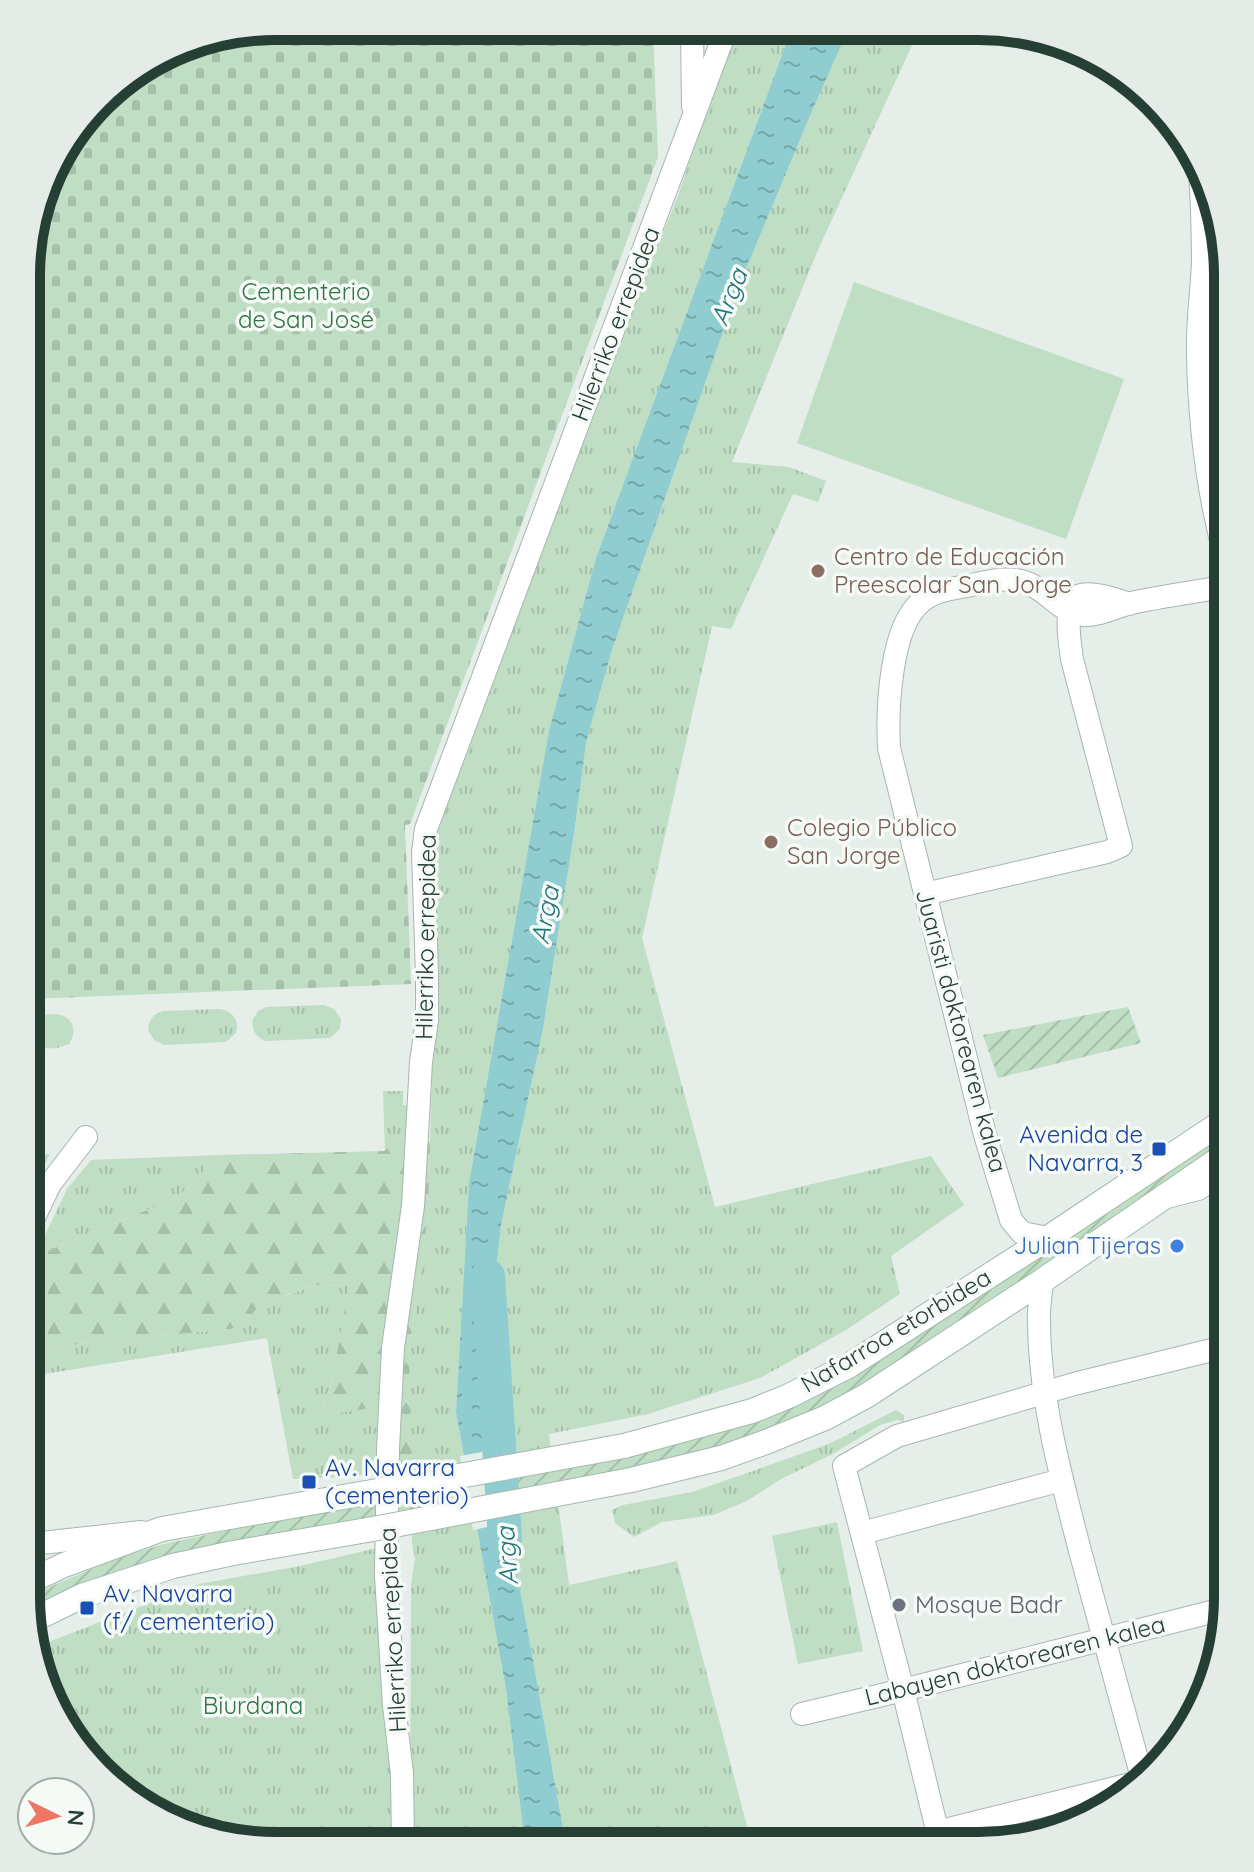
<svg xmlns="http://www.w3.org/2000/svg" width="1254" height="1872" font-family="Quicksand,sans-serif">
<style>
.grass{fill:url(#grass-tufts)}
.forest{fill:url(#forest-firs)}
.cemetery{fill:url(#cemetery-stones)}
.garden{fill:url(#garden-furrows)}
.pitch{fill:#bfdec4}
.water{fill:url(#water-ripples)}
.pier{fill:#e5eee9}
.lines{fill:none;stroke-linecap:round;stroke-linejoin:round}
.river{stroke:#90cdd0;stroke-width:34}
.street-casing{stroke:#a8b6af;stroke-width:24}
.secondary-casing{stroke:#a4b9af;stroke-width:26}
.street{stroke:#fff;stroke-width:22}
.secondary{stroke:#fff;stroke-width:24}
.secondary-bridge-casing{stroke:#a4b9af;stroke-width:26;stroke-linecap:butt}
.secondary-bridge{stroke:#fff;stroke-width:24}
.education-dot{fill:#8d6e63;stroke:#f6faf7;stroke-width:3}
.transit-dot{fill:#1a4fb4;stroke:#f6faf7;stroke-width:3}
.shop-dot{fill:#3f7fe0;stroke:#f6faf7;stroke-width:3}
.worship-dot{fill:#6b7280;stroke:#f6faf7;stroke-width:3}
.labels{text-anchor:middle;stroke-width:7;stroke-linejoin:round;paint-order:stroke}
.park-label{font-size:24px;fill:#307543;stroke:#f6faf7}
.street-label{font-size:24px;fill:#253f35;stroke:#f6faf7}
.education-label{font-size:24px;fill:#785e54;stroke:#f6faf7;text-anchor:start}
.transit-label{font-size:24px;fill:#164399;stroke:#f6faf7;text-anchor:start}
.shop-label{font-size:24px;fill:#366cbe;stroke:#f6faf7;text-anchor:end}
.worship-label{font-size:24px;fill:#5b616d;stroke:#f6faf7;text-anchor:start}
.water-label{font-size:26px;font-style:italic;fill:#20757a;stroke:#f6faf7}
.rim{fill:none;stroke:#253f35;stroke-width:10}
</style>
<defs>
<pattern id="grass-tufts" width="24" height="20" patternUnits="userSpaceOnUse" patternTransform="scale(2)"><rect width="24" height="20" fill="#bfdec4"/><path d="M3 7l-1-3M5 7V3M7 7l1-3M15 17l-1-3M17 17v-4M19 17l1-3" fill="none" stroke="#a4c0a9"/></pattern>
<pattern id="forest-firs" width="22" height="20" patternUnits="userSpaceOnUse" patternTransform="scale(2)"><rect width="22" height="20" fill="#bfdec4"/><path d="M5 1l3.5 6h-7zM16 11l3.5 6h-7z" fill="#a4c0a9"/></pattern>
<pattern id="cemetery-stones" width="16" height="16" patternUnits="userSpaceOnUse" patternTransform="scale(2)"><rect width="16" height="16" fill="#bfdec4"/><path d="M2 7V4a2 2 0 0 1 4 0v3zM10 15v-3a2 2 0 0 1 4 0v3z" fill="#a4c0a9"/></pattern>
<pattern id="garden-furrows" width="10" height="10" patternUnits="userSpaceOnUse" patternTransform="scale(2)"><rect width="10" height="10" fill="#bfdec4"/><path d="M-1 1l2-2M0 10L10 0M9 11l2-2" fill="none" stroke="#a4c0a9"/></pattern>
<pattern id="water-ripples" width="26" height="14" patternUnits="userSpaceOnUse" patternTransform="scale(2)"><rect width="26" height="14" fill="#90cdd0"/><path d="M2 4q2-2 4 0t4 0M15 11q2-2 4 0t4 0" fill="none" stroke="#75a8aa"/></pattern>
</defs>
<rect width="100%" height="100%" fill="#e5eee9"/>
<!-- grass -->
<g class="grass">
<path d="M 735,27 L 792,28 L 596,558 L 549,732 L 469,1183 L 456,1412 L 506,1689 L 525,1845 L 410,1844 L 411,1585 L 415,1559 L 412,1543 L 409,1352 L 428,1215 L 432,1071 L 438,1010 L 432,837 L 539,546 L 679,193 Z"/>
<path d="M 849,28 L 920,28 L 817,252 L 732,462 L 789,467 L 826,481 L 818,502 L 793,494 L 731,629 L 712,626 L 642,938 L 715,1207 L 931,1156 L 964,1205 L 891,1256 L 900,1294 L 846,1330 L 760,1378 L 648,1414 L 549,1434 L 569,1585 L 677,1561 L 752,1845 L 566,1845 L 529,1638 L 483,1393 L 501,1225 L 543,1029 L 575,827 L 586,743 L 611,653 L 739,286 L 812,111 Z"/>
<path d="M 324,1005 L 334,1009 L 341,1019 L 340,1029 L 330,1038 L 267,1041 C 256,1038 251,1030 253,1019 L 258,1011 L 266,1007 Z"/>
<path d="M 220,1009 C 233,1011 240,1021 236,1033 L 226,1042 L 164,1045 L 154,1040 L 148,1030 L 149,1023 L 154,1015 L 163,1011 Z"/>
<path d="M 57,1014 C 73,1017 78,1031 69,1044 L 57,1048 L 27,1049 L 27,1016 Z"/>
<path d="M 383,1091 L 403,1091 L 403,1105 L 408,1105 L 406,1134 L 385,1151 Z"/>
<path d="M 219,1155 L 177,1198 L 45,1252 L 40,1246 L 67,1189 L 91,1160 Z"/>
<path d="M 316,1285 L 350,1286 L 331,1386 L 323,1404 L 331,1414 L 379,1406 L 381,1471 L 349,1477 L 293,1479 L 267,1338 L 26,1377 L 26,1354 L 79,1344 L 238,1328 L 261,1304 Z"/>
<path d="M 896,1410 L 904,1415 L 904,1422 L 897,1420 L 880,1425 L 833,1454 L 781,1479 L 747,1501 L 713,1515 L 662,1522 L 634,1537 L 615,1523 L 612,1510 L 623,1505 L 692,1492 L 756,1470 L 831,1443 Z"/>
<path d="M 837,1522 L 863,1651 L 798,1664 L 772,1536 Z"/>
<path d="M 377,1548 L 377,1616 L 394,1817 L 392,1844 L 243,1844 L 124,1795 L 45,1693 L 36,1650 L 51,1641 L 199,1584 L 300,1566 Z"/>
</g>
<!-- forest -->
<g class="forest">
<path d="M 406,1134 L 430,1142 L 428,1215 L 409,1352 L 412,1465 L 381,1471 L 378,1407 L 331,1414 L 323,1404 L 331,1386 L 349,1286 L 315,1285 L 261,1304 L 239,1328 L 79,1344 L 26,1354 L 27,1243 L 40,1246 L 45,1252 L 177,1198 L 219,1155 L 384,1151 Z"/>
<path d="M 27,1154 L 50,1154 L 27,1199 Z"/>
</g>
<!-- cemetery -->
<path class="cemetery" d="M 275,26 L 653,27 L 658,157 L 410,824 L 405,825 L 411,984 L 27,999 L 28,242 L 59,151 L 111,87 L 194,39 Z"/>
<!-- garden -->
<g class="garden">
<path d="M 1128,1007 L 1141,1043 L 998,1078 L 983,1035 Z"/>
<path d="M 1228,1132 L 1228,1142 L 1079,1249 L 869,1382 L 814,1412 L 698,1455 L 29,1611 L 26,1597 L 120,1557 L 164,1544 L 244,1527 L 599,1462 L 674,1445 L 748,1422 Z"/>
</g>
<!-- pitch -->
<path class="pitch" d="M 854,282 L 1124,379 L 1066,539 L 797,443 Z"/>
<!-- water -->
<path class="water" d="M 792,28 L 849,28 L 812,111 L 739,286 L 611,653 L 586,743 L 575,827 L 543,1029 L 501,1225 L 483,1393 L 529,1638 L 566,1845 L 525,1845 L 506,1689 L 456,1412 L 469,1183 L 549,731 L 596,558 Z"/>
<!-- pier -->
<path class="pier" d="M 498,1449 L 512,1522 L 473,1530 L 460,1456 Z"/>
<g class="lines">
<!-- river -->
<path class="river" d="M 488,1276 L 505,1538"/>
<defs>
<g id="street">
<path d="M 692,27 L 693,106"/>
<path d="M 925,894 L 1107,852 L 1121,846 L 1072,659 C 1070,645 1063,604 1078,596 C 1090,590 1118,600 1129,604"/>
<path d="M 1167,1197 L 1198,1189 L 1228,1169"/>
<path d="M 27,1232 L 50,1184 L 86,1137"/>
<path d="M 1048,1238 L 1022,1233 L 1011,1220 L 985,1135 L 889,748 C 887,710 890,627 921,602 C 933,591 951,589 967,586 C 985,582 1002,577 1021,581 C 1046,587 1060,614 1084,615 C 1102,615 1115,607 1131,603 C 1163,596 1196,592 1228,586"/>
<path d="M 862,1533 L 1062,1480"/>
<path d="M 26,1543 L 32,1544 L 141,1532"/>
<path d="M 802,1714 L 903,1690 L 1227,1608"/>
<path d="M 937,1832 L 1143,1781 C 1122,1705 1101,1628 1080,1551 C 1061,1477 1040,1401 1039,1323 C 1038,1309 1041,1295 1042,1281"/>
<path d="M 403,1844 L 402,1774 L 394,1705 L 386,1576 L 388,1449 L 393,1348 L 413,1206 L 421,1062 L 427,1020 L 427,975 L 423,852 L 426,829 L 727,27"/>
<path d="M 941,1846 L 903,1690 L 844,1466 L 897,1436 L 1074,1384 L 1228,1346"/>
</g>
<g id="secondary">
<path d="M 1201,169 C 1203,199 1204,230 1204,261 C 1203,291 1198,322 1199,352 C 1200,424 1209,495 1228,564"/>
<path d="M 1223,250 L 1228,416"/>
<path d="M 624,1446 L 752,1411 L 789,1396 L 850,1365 L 1048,1238 L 1228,1118"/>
<path d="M 631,1480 L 721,1458 L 766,1442 L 825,1418 L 866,1396 L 1042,1281 L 1228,1153"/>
<path d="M 26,1583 L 64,1565 L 162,1529 L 366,1493"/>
<path d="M 31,1621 L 82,1596 L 173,1566 L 233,1553 L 373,1529"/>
</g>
</defs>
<!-- street casing -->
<use href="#street" class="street-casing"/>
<!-- secondary casing -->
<use href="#secondary" class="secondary-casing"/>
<!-- street -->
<use href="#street" class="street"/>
<!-- secondary -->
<use href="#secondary" class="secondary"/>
<defs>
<g id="secondary-bridge">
<path d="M 366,1493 L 624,1446"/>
<path d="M 373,1529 L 631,1480"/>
</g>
</defs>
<!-- secondary-bridge casing -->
<use href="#secondary-bridge" class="secondary-bridge-casing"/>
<!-- secondary-bridge -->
<use href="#secondary-bridge" class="secondary-bridge"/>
</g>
<!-- markers -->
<g class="education-dot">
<circle cx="818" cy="571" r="8"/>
<circle cx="771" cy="842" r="8"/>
</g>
<g class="transit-dot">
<rect x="1151" y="1141" width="16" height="16" rx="4"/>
<rect x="301" y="1474" width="16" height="16" rx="4"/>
<rect x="79" y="1600" width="16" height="16" rx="4"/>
</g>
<circle class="shop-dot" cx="1177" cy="1246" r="8"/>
<circle class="worship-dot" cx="899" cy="1605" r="8"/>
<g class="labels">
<!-- park labels -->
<g class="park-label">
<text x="306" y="300">Cementerio<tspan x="306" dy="28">de San José</tspan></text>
<text x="253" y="1714">Biurdana</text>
</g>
<!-- street labels -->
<g class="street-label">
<text transform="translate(616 324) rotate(-69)" y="8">Hilerriko errepidea</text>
<text transform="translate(426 937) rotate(-89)" y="8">Hilerriko errepidea</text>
<text transform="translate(961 1031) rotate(75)" y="8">Juaristi doktorearen kalea</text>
<text transform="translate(896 1331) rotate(-31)" y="8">Nafarroa etorbidea</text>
<text transform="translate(393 1630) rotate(-93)" y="8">Hilerriko errepidea</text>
<text transform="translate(1015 1661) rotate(-14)" y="8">Labayen doktorearen kalea</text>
</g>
<!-- education labels -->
<g class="education-label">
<text x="834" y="565">Centro de Educación<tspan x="834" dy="28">Preescolar San Jorge</tspan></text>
<text x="787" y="836">Colegio Público<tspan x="787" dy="28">San Jorge</tspan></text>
</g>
<!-- transit labels -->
<g class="transit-label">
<text x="1143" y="1143" text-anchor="end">Avenida de<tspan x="1143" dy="28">Navarra, 3</tspan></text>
<text x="325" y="1476">Av. Navarra<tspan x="325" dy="28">(cementerio)</tspan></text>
<text x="103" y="1602">Av. Navarra<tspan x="103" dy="28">(f/ cementerio)</tspan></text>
</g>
<!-- shop labels -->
<g class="shop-label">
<text x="1161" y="1254">Julian Tijeras</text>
</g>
<!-- worship labels -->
<g class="worship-label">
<text x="915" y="1613">Mosque Badr</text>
</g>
<!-- water labels -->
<g class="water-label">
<text transform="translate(729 297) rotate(-68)" y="9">Arga</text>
<text transform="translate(545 915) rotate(-79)" y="9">Arga</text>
<text transform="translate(507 1556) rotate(-94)" y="9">Arga</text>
</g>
</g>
<!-- crop -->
<path d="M0 0H1254V1872H0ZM275 40H979A235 235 0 0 1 1214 275V1597A235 235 0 0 1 979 1832H275A235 235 0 0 1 40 1597V275A235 235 0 0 1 275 40Z" fill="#e5ebe7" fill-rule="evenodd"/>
<path class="rim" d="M275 40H979A235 235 0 0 1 1214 275V1597A235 235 0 0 1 979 1832H275A235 235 0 0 1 40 1597V275A235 235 0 0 1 275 40Z"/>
<!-- north arrow -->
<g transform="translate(56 1816) rotate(95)"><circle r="38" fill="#f6faf7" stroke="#a2afa9" stroke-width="2"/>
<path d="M0-6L14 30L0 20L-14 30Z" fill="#ed7664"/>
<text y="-12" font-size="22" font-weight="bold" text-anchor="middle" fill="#253f35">N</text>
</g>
</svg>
